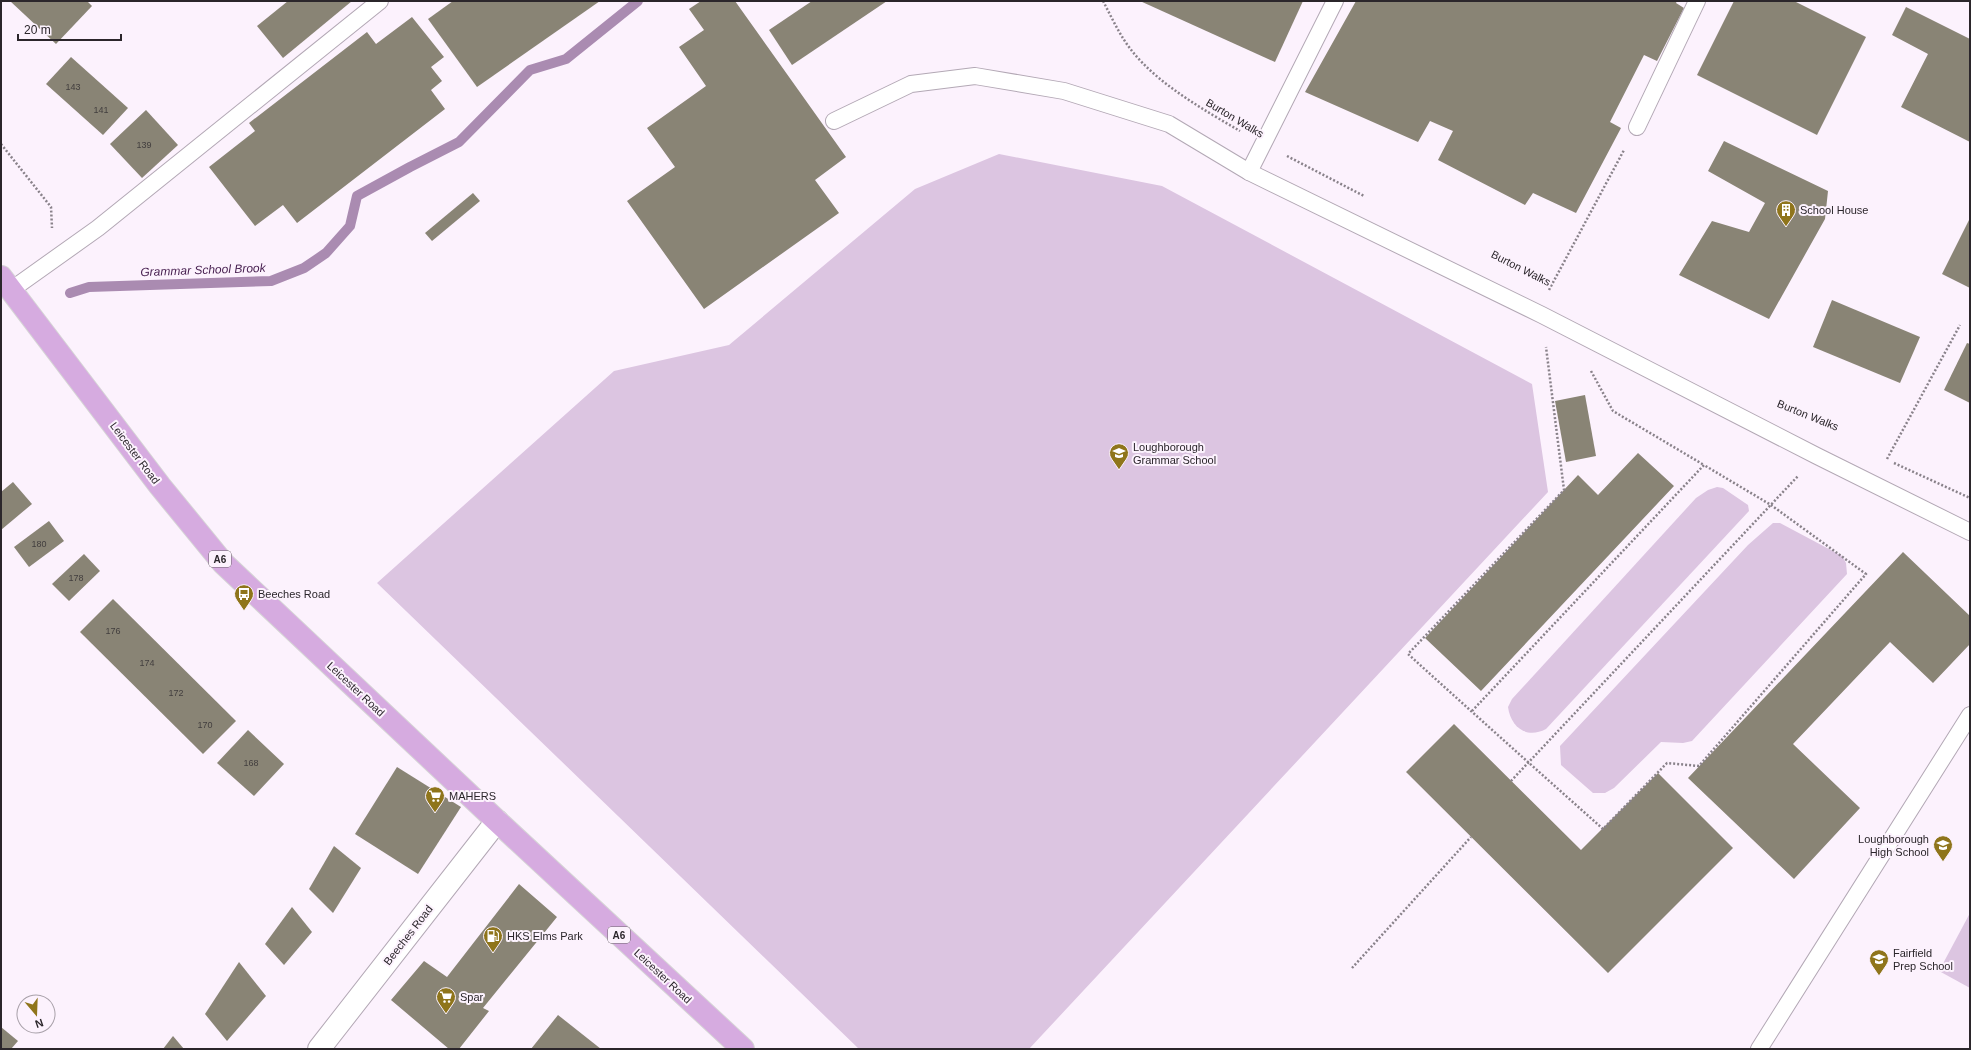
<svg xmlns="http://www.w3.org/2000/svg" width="1971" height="1050" font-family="Helvetica,sans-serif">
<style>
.green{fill:#dcc5e1}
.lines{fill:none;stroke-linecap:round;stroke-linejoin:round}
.stream{stroke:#aa8bb1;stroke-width:10}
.building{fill:#898475}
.service-casing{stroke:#b3a8b5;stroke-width:18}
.minor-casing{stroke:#b3a8b5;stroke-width:24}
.trunk-casing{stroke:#d5d4d5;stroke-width:24}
.path{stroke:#89828a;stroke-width:2.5;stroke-dasharray:2 2;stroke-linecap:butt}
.service{stroke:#fff;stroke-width:16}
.minor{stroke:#fff;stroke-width:22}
.trunk{stroke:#d6abe0;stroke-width:22}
.labels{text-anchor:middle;stroke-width:4;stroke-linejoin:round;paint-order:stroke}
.number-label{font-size:9px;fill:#423e3e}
.shield{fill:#fcf2fd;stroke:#6a636a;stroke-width:1}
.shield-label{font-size:10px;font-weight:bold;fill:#2b262b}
.street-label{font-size:11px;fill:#2b262b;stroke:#fcf2fd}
.poi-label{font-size:11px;fill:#2b262b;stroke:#fcf2fd;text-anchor:start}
.water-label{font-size:12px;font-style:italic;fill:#461e4f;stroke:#fcf2fd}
</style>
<rect width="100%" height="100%" fill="#fcf2fd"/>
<!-- green -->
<g class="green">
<path d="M 999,154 L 1162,186 L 1532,384 L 1548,492 L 1029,1049 L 859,1049 L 377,583 L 614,371 L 729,345 L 915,189 Z"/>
<path d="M 1717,487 L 1723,488 L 1748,505 L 1749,511 L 1546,729 C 1527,739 1511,728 1508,707 L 1512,699 L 1696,498 L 1708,490 Z"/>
<path d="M 1773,523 L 1780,523 L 1842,556 L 1846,563 L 1847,574 L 1692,741 L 1683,743 L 1661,742 L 1614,788 L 1605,793 L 1593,793 L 1561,765 L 1560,746 L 1748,545 Z"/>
<path d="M 1970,913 L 1970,988 L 1939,971 Z"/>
</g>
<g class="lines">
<!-- stream -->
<path class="stream" d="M 70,293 L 89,287 L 271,281 L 304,268 L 326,253 L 350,226 L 357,196 L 410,167 L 459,142 L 530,70 L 566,59 L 638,1"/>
</g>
<!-- building -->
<g class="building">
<path d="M 10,1 L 87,1 L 92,6 L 56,44 Z"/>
<path d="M 288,1 L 352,1 L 283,58 L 257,26 Z"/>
<path d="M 453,1 L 600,1 L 477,87 L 428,19 Z"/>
<path d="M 701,1 L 735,1 L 846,157 L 815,180 L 839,213 L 704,309 L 627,201 L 675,167 L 647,128 L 706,86 L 679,47 L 704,30 L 689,9 Z"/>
<path d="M 812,1 L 887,1 L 792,65 L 769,30 Z"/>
<path d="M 1140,1 L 1303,1 L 1275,62 Z"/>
<path d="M 1356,1 L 1677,1 L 1676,3 L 1684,8 L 1657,61 L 1644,55 L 1610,122 L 1621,128 L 1576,213 L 1533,193 L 1525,205 L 1438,160 L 1453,131 L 1430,121 L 1418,142 L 1305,92 Z"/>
<path d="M 1734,1 L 1794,1 L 1866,37 L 1817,135 L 1697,75 Z"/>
<path d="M 1906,7 L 1970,39 L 1970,142 L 1901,107 L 1928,54 L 1892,35 Z"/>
<path d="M 412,17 L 444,57 L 431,67 L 442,81 L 431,90 L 445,109 L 297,223 L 283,205 L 255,226 L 209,167 L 255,131 L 249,123 L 367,32 L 376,44 Z"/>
<path d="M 71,57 L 128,108 L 103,135 L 46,84 Z"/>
<path d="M 146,110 L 178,145 L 142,178 L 110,144 Z"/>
<path d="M 1724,141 L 1828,191 L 1825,219 L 1769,319 L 1679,275 L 1712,221 L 1749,232 L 1765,203 L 1708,171 Z"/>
<path d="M 473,193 L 480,201 L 432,241 L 425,233 Z"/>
<path d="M 1970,218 L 1970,288 L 1942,274 Z"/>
<path d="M 1832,300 L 1920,337 L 1900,383 L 1813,347 Z"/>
<path d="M 1967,343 L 1970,344 L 1970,403 L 1944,390 Z"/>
<path d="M 1585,395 L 1596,456 L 1566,462 L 1555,401 Z"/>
<path d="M 1638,453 L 1674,486 L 1481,691 L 1425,638 L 1578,475 L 1598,495 Z"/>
<path d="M 13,482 L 32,504 L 1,530 L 1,492 Z"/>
<path d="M 49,521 L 64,541 L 29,567 L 14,547 Z"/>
<path d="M 1903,552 L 1970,616 L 1970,644 L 1933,683 L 1890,642 L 1793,744 L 1860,808 L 1794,879 L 1688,778 Z"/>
<path d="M 84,554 L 100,571 L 69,601 L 52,584 Z"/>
<path d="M 113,599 L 236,721 L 203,754 L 80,632 Z"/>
<path d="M 1454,724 L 1581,850 L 1658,773 L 1733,848 L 1608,973 L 1406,772 Z"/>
<path d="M 248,730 L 284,764 L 254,796 L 217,763 Z"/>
<path d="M 397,767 L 461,807 L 418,874 L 355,834 Z"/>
<path d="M 334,846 L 361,868 L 333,913 L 309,889 Z"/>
<path d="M 519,884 L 557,917 L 483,1008 L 489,1011 L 459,1049 L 449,1049 L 391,1000 L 424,961 L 447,977 Z"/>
<path d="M 292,907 L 312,932 L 284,965 L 265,944 Z"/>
<path d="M 239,962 L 266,996 L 227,1041 L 205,1014 Z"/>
<path d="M 558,1015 L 601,1049 L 531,1049 Z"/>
<path d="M 1,1027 L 18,1041 L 11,1049 L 1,1049 Z"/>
<path d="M 173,1036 L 184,1049 L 163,1049 Z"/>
</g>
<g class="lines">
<defs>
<g id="service">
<path d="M 834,121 L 911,84 L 975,76 L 1064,91 L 1169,124 L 1249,172 L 1542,315 L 1817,456 L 1970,532"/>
<path d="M 1637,127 L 1697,1"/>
<path d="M 1249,172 L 1335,1"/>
<path d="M 11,290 L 98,228 L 380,1"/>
<path d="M 1759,1049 L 1970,715"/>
</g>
<path id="minor" d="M 319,1049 L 497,821"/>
<path id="trunk" d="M 1,277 L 160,486 L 223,563 L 497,821 L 743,1049"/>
</defs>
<!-- service casing -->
<use href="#service" class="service-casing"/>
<!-- minor casing -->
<use href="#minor" class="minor-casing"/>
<!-- trunk casing -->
<use href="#trunk" class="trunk-casing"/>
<!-- path -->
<g class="path">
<path d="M 1103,1 C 1112,18 1120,36 1132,51 C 1158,84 1204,110 1240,131"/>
<path d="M 1,144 L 51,207 L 52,228"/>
<path d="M 1287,156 L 1364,196"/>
<path d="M 1549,290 L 1624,150"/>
<path d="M 1591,371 L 1613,411 L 1704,465"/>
<path d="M 1887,459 L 1960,325"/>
<path d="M 1894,463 L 1970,498"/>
<path d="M 1472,711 L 1704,465 L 1771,505 L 1866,574 L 1699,766 L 1667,763 L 1603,829 C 1538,771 1473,713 1408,654 L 1564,490 L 1546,347"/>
<path d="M 1511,781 L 1798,476"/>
<path d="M 1352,968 L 1471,837"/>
</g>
<!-- service -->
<use href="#service" class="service"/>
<!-- minor -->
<use href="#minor" class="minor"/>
<!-- trunk -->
<use href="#trunk" class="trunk"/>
</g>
<!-- icons -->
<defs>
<symbol id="building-pin" viewBox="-11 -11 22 30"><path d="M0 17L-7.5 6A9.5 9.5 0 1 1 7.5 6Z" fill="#8f751b" stroke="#fcf2fd"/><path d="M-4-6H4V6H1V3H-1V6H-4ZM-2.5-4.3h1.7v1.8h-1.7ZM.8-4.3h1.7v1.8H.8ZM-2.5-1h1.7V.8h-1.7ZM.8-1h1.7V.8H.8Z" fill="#fff"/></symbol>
<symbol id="school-pin" viewBox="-11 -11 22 30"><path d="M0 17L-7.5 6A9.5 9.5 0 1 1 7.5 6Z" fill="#8f751b" stroke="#fcf2fd"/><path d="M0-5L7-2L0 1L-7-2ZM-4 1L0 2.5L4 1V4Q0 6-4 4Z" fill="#fff"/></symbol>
<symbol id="bus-pin" viewBox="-11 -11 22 30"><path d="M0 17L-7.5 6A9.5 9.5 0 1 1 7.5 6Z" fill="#8f751b" stroke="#fcf2fd"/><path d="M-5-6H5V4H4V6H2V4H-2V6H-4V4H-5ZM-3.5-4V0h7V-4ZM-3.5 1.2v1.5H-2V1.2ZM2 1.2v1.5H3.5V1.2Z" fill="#fff"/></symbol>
<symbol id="supermarket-pin" viewBox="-11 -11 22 30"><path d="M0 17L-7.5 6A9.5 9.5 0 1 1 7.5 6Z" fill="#8f751b" stroke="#fcf2fd"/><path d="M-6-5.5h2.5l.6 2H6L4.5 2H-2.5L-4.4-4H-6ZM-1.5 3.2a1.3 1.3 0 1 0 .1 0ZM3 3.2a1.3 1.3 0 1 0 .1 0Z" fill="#fff"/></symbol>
<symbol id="fuel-pin" viewBox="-11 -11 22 30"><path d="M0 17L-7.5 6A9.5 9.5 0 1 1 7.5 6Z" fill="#8f751b" stroke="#fcf2fd"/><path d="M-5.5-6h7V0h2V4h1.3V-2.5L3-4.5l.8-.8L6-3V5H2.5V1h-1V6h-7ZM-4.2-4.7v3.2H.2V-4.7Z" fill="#fff"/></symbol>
</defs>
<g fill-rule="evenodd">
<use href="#building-pin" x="1775" y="199" width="22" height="30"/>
<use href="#school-pin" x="1108" y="442" width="22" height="30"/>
<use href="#bus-pin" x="233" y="583" width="22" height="30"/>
<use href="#supermarket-pin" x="424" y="785" width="22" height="30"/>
<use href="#school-pin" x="1932" y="834" width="22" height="30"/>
<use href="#fuel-pin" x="482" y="925" width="22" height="30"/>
<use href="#school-pin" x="1868" y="948" width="22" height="30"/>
<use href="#supermarket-pin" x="435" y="986" width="22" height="30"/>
</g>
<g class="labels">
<!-- number labels -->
<g class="number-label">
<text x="73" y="90">143</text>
<text x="101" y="113">141</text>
<text x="144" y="148">139</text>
<text x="39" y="547">180</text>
<text x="76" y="581">178</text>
<text x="113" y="634">176</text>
<text x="147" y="666">174</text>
<text x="176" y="696">172</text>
<text x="205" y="728">170</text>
<text x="251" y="766">168</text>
</g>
<!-- shield labels -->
<g class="shield">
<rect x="209" y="551" width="22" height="16" rx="3"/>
<rect x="608" y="927" width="22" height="16" rx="3"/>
</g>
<g class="shield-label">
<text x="220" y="563">A6</text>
<text x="619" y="939">A6</text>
</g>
<!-- street labels -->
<g class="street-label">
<text transform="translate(1235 118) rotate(31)" y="4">Burton Walks</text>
<text transform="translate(1521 268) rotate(27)" y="4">Burton Walks</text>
<text transform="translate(1808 415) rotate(22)" y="4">Burton Walks</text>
<text transform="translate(135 453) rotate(53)" y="4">Leicester Road</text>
<text transform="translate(356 689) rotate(43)" y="4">Leicester Road</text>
<text transform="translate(408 935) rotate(-52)" y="4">Beeches Road</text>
<text transform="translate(663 976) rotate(43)" y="4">Leicester Road</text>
</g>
<!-- poi labels -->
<g class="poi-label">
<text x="1800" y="214">School House</text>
<text x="1133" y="451">Loughborough<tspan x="1133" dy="13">Grammar School</tspan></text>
<text x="258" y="598">Beeches Road</text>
<text x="449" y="800">MAHERS</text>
<text x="1929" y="843" text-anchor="end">Loughborough<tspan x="1929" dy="13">High School</tspan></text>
<text x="507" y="940">HKS Elms Park</text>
<text x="1893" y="957">Fairfield<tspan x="1893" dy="13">Prep School</tspan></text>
<text x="460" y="1001">Spar</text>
</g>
<!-- water labels -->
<g class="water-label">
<text transform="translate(203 270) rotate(-2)" y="4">Grammar School Brook</text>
</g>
</g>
<!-- border -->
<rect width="1971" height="1050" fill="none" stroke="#2b262b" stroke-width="4"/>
<!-- north arrow -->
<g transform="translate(36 1014) rotate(161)"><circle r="19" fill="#fcf2fd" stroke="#a8a0a9"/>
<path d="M0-3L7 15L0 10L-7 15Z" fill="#8f751b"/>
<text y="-6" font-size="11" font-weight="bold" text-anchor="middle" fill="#2b262b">N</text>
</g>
<!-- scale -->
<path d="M18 34v6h103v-6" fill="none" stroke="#2b262b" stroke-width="2"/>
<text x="24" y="34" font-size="12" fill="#2b262b" stroke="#fcf2fd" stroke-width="3" paint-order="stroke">20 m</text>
</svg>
